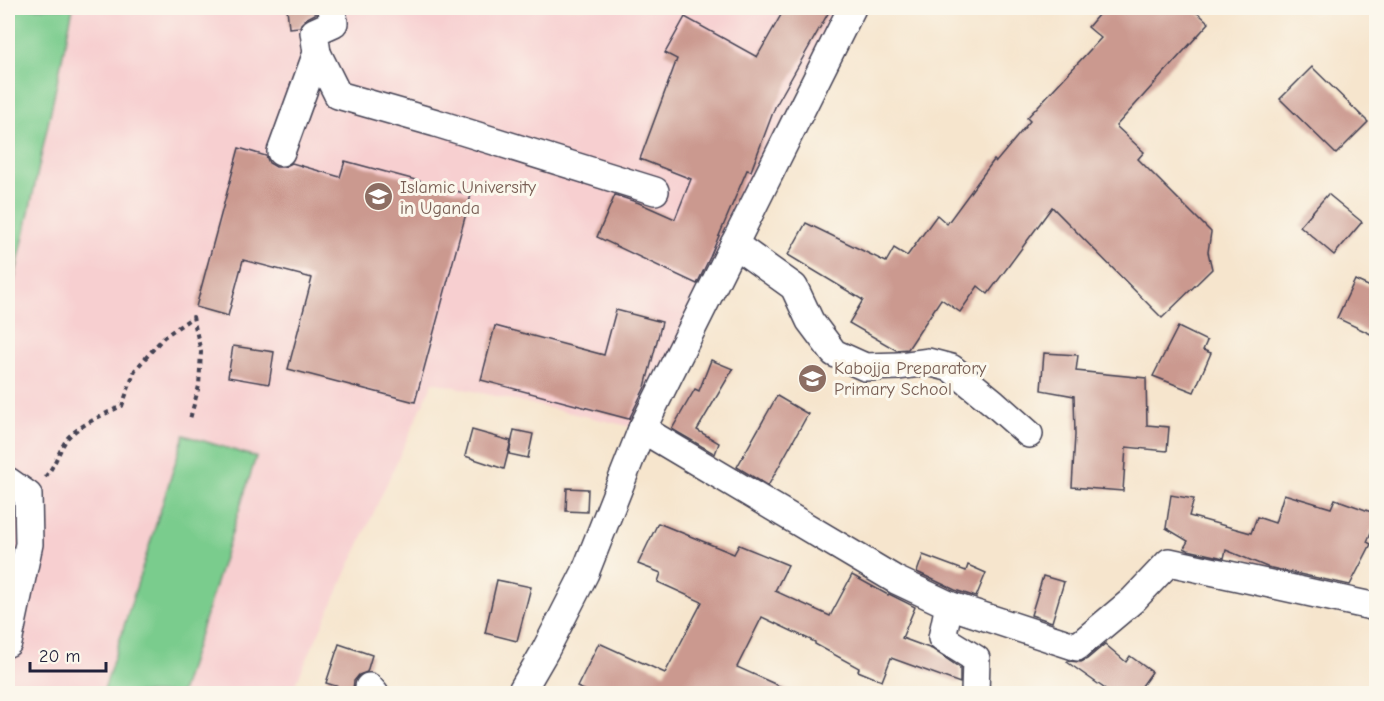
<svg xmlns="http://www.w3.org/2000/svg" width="1384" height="701" font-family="'Comic Neue',sans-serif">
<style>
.built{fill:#f7cfd0}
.green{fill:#7acc8d;stroke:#4e7764;stroke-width:1.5}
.building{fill:#cb998f}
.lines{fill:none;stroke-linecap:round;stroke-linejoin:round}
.minor-casing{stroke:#423f51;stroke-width:30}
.path{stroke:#423f51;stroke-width:4;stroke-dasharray:4.5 4.5;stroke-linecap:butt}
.minor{stroke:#fff;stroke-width:27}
.labels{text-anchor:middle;stroke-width:6;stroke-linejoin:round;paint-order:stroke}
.education-label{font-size:18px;fill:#785e54;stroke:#fbf7ec;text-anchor:start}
</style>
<rect width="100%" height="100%" fill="#fbf7ec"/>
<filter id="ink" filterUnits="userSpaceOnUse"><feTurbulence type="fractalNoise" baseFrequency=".0167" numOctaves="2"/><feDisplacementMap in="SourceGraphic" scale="12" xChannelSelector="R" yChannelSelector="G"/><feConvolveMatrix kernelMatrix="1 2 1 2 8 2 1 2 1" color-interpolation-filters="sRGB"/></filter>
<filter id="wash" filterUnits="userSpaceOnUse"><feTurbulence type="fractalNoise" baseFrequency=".008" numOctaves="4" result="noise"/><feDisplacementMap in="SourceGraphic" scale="24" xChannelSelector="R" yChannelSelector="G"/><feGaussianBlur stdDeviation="1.35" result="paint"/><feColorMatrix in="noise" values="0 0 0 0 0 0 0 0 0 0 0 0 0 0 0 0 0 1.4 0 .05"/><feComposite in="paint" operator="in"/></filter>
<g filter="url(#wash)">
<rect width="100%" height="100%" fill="#f6e5cd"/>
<!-- built -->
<path class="built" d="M 8,8 L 839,8 L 642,429 L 433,382 L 291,694 L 8,693 Z"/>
<!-- green -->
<g class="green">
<path d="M 8,8 L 73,8 L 8,310 Z"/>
<path d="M 184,435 L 256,457 L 181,693 L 103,693 Z"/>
</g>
<g id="blocks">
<!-- building -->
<g class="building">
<path d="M 287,8 L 317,8 L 317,13 L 307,18 L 301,24 L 300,27 L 289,28 Z"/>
<path d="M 785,8 L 831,8 L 775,107 L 751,171 L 747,170 L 710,257 L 697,284 L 597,237 L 615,195 L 639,203 L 675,219 L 691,179 L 640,159 L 677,59 L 665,53 L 685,17 L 757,57 Z"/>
<path d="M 1104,8 L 1188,8 L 1199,14 L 1209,23 L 1116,126 L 1144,152 L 1138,159 L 1211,232 L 1208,252 L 1212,269 L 1162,318 L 1052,207 L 988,294 L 978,286 L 960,312 L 941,299 L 908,349 L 896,350 L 849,323 L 863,300 L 788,255 L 806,223 L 886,262 L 894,248 L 907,256 L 937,215 L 947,224 L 994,160 L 996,162 L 1030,121 L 1027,118 L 1101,38 L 1088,27 Z"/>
<path d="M 1312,67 L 1368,122 L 1336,154 L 1280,99 Z"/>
<path d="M 239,148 L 266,156 L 269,163 L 276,167 L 284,167 L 292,163 L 340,177 L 345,161 L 471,195 L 415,402 L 288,369 L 312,278 L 243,260 L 228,316 L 196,307 Z"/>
<path d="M 1328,194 L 1362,222 L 1334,255 L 1300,226 Z"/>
<path d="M 1355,280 L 1377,290 L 1377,337 L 1337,318 Z"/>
<path d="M 616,310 L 662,322 L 645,387 L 629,419 L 481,380 L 495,326 L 604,355 Z"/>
<path d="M 1178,327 L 1207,341 L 1203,350 L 1211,353 L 1194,392 L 1153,376 Z"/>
<path d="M 233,346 L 274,352 L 269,384 L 228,377 Z"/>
<path d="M 1044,353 L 1078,355 L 1076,371 L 1146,378 L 1147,425 L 1169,427 L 1167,451 L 1126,447 L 1123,491 L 1072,487 L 1075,435 L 1074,396 L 1041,390 Z"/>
<path d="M 711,360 L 733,369 L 697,430 L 719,443 L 715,454 L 672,429 L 695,389 L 699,391 Z"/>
<path d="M 777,396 L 808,414 L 768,486 L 737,467 Z"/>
<path d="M 472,430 L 511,441 L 504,469 L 465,456 Z"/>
<path d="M 514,430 L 533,434 L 528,458 L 509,454 Z"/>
<path d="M 567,488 L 588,489 L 587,512 L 566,511 Z"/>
<path d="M 1284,494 L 1331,508 L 1335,499 L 1377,514 L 1377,518 L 1367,542 L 1371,544 L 1350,585 L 1267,567 L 1226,550 L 1224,558 L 1188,550 L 1184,548 L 1188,541 L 1166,528 L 1171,495 L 1194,499 L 1189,516 L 1251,533 L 1257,517 L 1275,523 Z"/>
<path d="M 658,523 L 734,554 L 739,545 L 788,565 L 775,591 L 830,616 L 852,575 L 888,595 L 889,594 L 915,607 L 902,638 L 932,649 L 960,668 L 960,683 L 891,658 L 882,681 L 858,671 L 859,668 L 815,644 L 815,642 L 762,617 L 737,667 L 795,693 L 591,693 L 577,687 L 599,643 L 665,673 L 702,602 L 658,582 L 661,573 L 638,564 Z"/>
<path d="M 923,555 L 966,571 L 968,565 L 986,573 L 976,597 L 955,590 L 917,572 Z"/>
<path d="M 1043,576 L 1064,582 L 1052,622 L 1031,615 Z"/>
<path d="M 497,580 L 531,587 L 517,641 L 485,633 Z"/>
<path d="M 339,644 L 372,655 L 367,672 L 359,675 L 354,681 L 353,689 L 355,692 L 326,683 Z"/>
<path d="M 1105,644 L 1126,662 L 1130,656 L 1152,672 L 1137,693 L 1111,693 L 1067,662 L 1068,661 L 1081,662 L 1087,659 Z"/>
</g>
</g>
</g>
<g filter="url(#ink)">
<use href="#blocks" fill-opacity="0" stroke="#423f51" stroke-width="1.5"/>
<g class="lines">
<defs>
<g id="minor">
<path d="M 317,53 L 338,95 L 436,123 L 655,191"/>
<path d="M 281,152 L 317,53 L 314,32 L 334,23 L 332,8"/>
<path d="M 734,244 L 794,287 L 810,321 L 834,353 L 865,367 L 899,366 L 928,362 L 951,368 L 994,403 L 1029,434"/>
<path d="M 642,429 L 896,580 L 949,605 L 942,638 L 976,659 L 975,694"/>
<path d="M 8,481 L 28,495 L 29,544 L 8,643"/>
<path d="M 949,605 L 1077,647 L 1133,600 L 1169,562 L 1376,607"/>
<path d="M 369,687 L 375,694"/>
<path d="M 520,694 L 545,651 L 585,573 L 642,429 L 852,8"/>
</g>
</defs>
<!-- minor casing -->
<use href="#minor" class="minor-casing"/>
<!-- path -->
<path class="path" d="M 45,477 C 55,466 58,453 66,440 C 74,428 108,412 122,406 L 135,370 L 164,337 L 193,317 L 201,352 L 199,386 L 190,419"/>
<!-- minor -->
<use href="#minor" class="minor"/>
</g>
</g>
<!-- icons -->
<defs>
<symbol id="university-disc" viewBox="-11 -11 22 22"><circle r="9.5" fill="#8d6e63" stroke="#fbf7ec"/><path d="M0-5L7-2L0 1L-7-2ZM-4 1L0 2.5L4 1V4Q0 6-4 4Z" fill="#fff"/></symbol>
<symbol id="school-disc" viewBox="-11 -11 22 22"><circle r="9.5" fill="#8d6e63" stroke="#fbf7ec"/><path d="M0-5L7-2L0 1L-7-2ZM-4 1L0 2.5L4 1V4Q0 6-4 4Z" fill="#fff"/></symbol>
</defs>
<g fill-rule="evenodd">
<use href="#university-disc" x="362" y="180" width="33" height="33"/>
<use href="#school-disc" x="796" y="362" width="33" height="33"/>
</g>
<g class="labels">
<!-- education labels -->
<g class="education-label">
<text x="400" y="193">Islamic University<tspan x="400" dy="21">in Uganda</tspan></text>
<text x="834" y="374">Kabojja Preparatory<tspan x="834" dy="21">Primary School</tspan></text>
</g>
</g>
<!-- margin -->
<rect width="1384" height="701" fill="none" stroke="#fbf7ec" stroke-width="30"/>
<!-- scale -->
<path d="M30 662v9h76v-9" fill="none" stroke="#22223b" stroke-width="3"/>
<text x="39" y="662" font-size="18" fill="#22223b" stroke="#fbf7ec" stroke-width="4.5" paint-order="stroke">20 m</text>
</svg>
